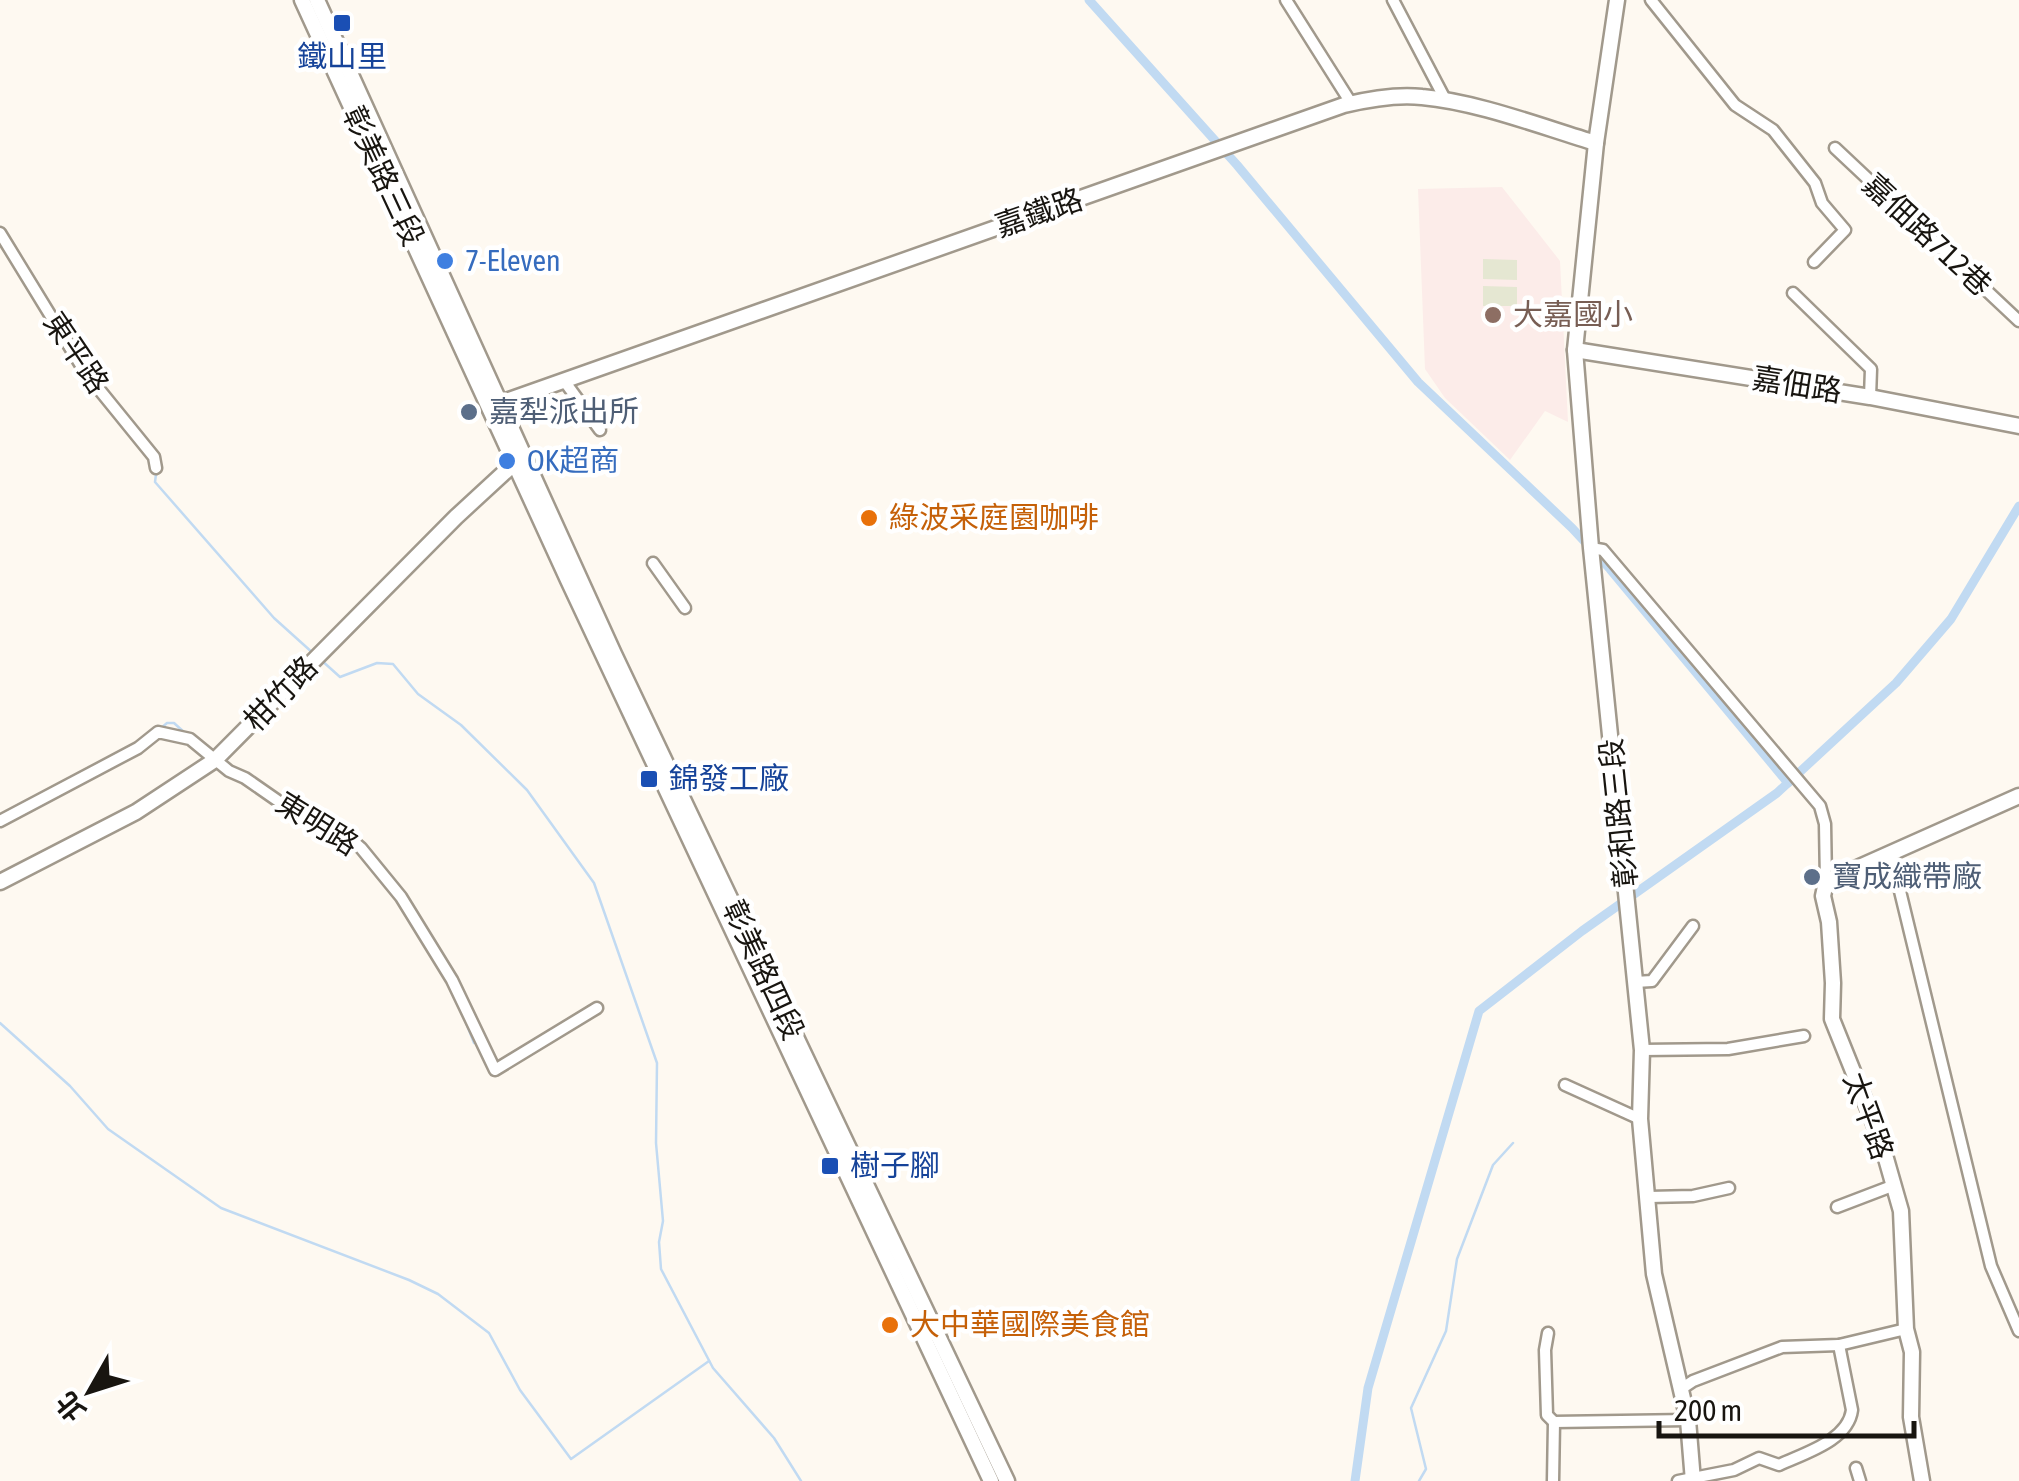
<svg xmlns="http://www.w3.org/2000/svg" width="2019" height="1481" font-family="'Asap Condensed','Noto Sans TC',sans-serif">
<style>
.education{fill:#fcece9}
.park{fill:#e5e7d2}
.lines{fill:none;stroke-linecap:round;stroke-linejoin:round}
.stream{stroke:#c1daf2;stroke-width:2.5}
.canal{stroke:#c1daf2;stroke-width:9}
.street-casing{stroke:#a1998c;stroke-width:15}
.secondary-casing{stroke:#a1998c;stroke-width:19}
.street{stroke:#fff;stroke-width:10}
.secondary{stroke:#fff;stroke-width:14}
.transit-dot{fill:#1a4fb4;stroke:#fff;stroke-width:4}
.shop-dot{fill:#3f7fe0;stroke:#fff;stroke-width:4}
.education-dot{fill:#8d6e63;stroke:#fff;stroke-width:4}
.service-dot{fill:#5c6f8a;stroke:#fff;stroke-width:4}
.food-dot{fill:#e8710a;stroke:#fff;stroke-width:4}
.labels{text-anchor:middle;stroke-width:9;stroke-linejoin:round;paint-order:stroke}
.transit-label{font-size:30px;fill:#164399;stroke:#fff;text-anchor:start}
.street-label{font-size:30px;fill:#181510;stroke:#fff}
.shop-label{font-size:30px;fill:#366cbe;stroke:#fff;text-anchor:start}
.education-label{font-size:30px;fill:#785e54;stroke:#fff;text-anchor:start}
.service-label{font-size:30px;fill:#4e5e75;stroke:#fff;text-anchor:start}
.food-label{font-size:30px;fill:#c56008;stroke:#fff;text-anchor:start}
</style>
<rect width="100%" height="100%" fill="#fef9f1"/>
<!-- education -->
<path class="education" d="M 1502,187 L 1560,261 L 1568,422 L 1545,411 L 1510,460 L 1445,398 L 1425,369 L 1418,189 Z"/>
<!-- park -->
<g class="park">
<path d="M 1483,259 L 1517,260 L 1517,280 L 1483,279 Z"/>
<path d="M 1483,286 L 1517,287 L 1517,306 L 1483,306 Z"/>
</g>
<g class="lines">
<!-- stream -->
<g class="stream">
<path d="M 156,474 L 155,482 L 274,618 L 314,654"/>
<path d="M 320,659 L 340,677 L 377,663 L 393,664 L 418,694 L 461,725 L 527,790 L 594,883 L 657,1063 L 656,1143 L 663,1221 L 659,1242 L 661,1269 L 713,1368 L 774,1438 L 801,1481"/>
<path d="M 160,729 L 167,723 L 174,723 L 185,733"/>
<path d="M 461,1010 L 474,1043"/>
<path d="M 0,1023 L 70,1086 L 108,1129 L 221,1208 L 409,1280 L 438,1294 L 489,1333 L 520,1390 L 571,1459 L 709,1361"/>
<path d="M 1419,1481 L 1426,1469 L 1411,1408 L 1446,1331 L 1457,1259 L 1493,1165 L 1513,1143"/>
</g>
<!-- canal -->
<g class="canal">
<path d="M 1089,0 L 1237,165 L 1418,382 L 1572,528 L 1610,569 L 1788,783"/>
<path d="M 1355,1481 L 1368,1388 L 1479,1011 L 1582,931 L 1777,793 L 1896,683 L 1951,619 L 2019,506"/>
</g>
<defs>
<g id="street">
<path d="M 1286,0 L 1351,103"/>
<path d="M 1393,0 L 1446,101"/>
<path d="M 1651,0 L 1735,105 L 1773,130 L 1815,183 L 1822,203 L 1845,230 L 1814,262"/>
<path d="M 1835,148 L 2019,321"/>
<path d="M 0,233 L 85,372 L 154,457 L 156,468"/>
<path d="M 1793,293 L 1871,369 L 1870,397"/>
<path d="M 565,382 L 600,430"/>
<path d="M 1591,548 L 1603,550 L 1820,806 L 1825,824 L 1826,882"/>
<path d="M 653,563 L 685,608"/>
<path d="M 0,821 L 138,748 L 158,732 L 190,739 L 229,771 L 245,778 L 327,835 L 347,836 L 361,848 L 401,897 L 452,980 L 495,1070 L 597,1008"/>
<path d="M 1891,854 L 1991,1266 L 2019,1331"/>
<path d="M 1635,982 L 1652,981 L 1693,926"/>
<path d="M 1642,1050 L 1728,1049 L 1804,1036"/>
<path d="M 1565,1085 L 1640,1119"/>
<path d="M 1649,1197 L 1693,1196 L 1729,1188"/>
<path d="M 1837,1207 L 1892,1186"/>
<path d="M 1548,1333 L 1545,1350 L 1547,1415 L 1554,1422 L 1688,1420"/>
<path d="M 1681,1389 L 1693,1381 L 1782,1347 L 1839,1345 L 1906,1329"/>
<path d="M 1856,1468 L 1860,1481"/>
<path d="M 1553,1481 L 1554,1422"/>
<path d="M 1678,1481 L 1734,1470 L 1759,1458 L 1779,1465 C 1804,1453 1848,1441 1852,1410 L 1839,1345"/>
</g>
<g id="secondary">
<path d="M 302,0 L 568,580 L 991,1481"/>
<path d="M 317,0 L 614,654 L 1007,1481"/>
<path d="M 1617,0 L 1596,143 L 1575,350 L 1591,548 L 1642,1050 L 1640,1119 L 1654,1274 L 1688,1420 L 1693,1481"/>
<path d="M 1575,350 L 1870,397 L 2019,426"/>
<path d="M 495,405 L 1344,105 C 1369,99 1396,94 1422,97 C 1478,102 1542,127 1596,143"/>
<path d="M 0,882 L 136,812 L 215,760 L 456,517 L 519,459"/>
<path d="M 1922,1481 L 1911,1417 L 1912,1352 L 1906,1329 L 1901,1211 L 1881,1141 L 1832,1019 L 1833,983 L 1829,922 L 1823,896 L 1826,882 L 2019,796"/>
</g>
</defs>
<!-- street casing -->
<use href="#street" class="street-casing"/>
<!-- secondary casing -->
<use href="#secondary" class="secondary-casing"/>
<!-- street -->
<use href="#street" class="street"/>
<!-- secondary -->
<use href="#secondary" class="secondary"/>
</g>
<!-- markers -->
<g class="transit-dot">
<rect x="332" y="13" width="20" height="20" rx="5"/>
<rect x="639" y="769" width="20" height="20" rx="5"/>
<rect x="820" y="1156" width="20" height="20" rx="5"/>
</g>
<g class="shop-dot">
<circle cx="445" cy="261" r="10"/>
<circle cx="507" cy="461" r="10"/>
</g>
<circle class="education-dot" cx="1493" cy="315" r="10"/>
<g class="service-dot">
<circle cx="469" cy="412" r="10"/>
<circle cx="1812" cy="877" r="10"/>
</g>
<g class="food-dot">
<circle cx="869" cy="518" r="10"/>
<circle cx="890" cy="1325" r="10"/>
</g>
<g class="labels">
<!-- transit labels -->
<g class="transit-label">
<text x="342" y="67" text-anchor="middle">鐵山里</text>
<text x="669" y="789">錦發工廠</text>
<text x="850" y="1176">樹子腳</text>
</g>
<!-- street labels -->
<g class="street-label">
<text transform="translate(383 176) rotate(65)" y="10">彰美路三段</text>
<text transform="translate(1039 213) rotate(-19)" y="10">嘉鐵路</text>
<text transform="translate(1927 235) rotate(43)" y="10">嘉佃路712巷</text>
<text transform="translate(76 353) rotate(56)" y="10">東平路</text>
<text transform="translate(1797 385) rotate(9)" y="10">嘉佃路</text>
<text transform="translate(281 694) rotate(-46)" y="10">柑竹路</text>
<text transform="translate(1619 813) rotate(-96)" y="10">彰和路三段</text>
<text transform="translate(317 824) rotate(32)" y="10">東明路</text>
<text transform="translate(763 970) rotate(65)" y="10">彰美路四段</text>
<text transform="translate(1868 1116) rotate(70)" y="10">太平路</text>
</g>
<!-- shop labels -->
<g class="shop-label">
<text x="465" y="271">7-Eleven</text>
<text x="527" y="471">OK超商</text>
</g>
<!-- education labels -->
<g class="education-label">
<text x="1513" y="325">大嘉國小</text>
</g>
<!-- service labels -->
<g class="service-label">
<text x="489" y="422">嘉犁派出所</text>
<text x="1832" y="887">寶成織帶廠</text>
</g>
<!-- food labels -->
<g class="food-label">
<text x="889" y="528">綠波采庭園咖啡</text>
<text x="910" y="1335">大中華國際美食館</text>
</g>
</g>
<!-- north arrow -->
<g transform="translate(90 1391) rotate(231)" stroke="#ffffff" stroke-width="8" paint-order="stroke">
<path d="M0-8L18 38L0 25L-18 38Z" fill="#181510"/>
<text y="-15" font-size="28" font-weight="bold" text-anchor="middle" fill="#181510">北</text>
</g>
<!-- scale -->
<path d="M1659 1421v15h255v-15" fill="none" stroke="#181510" stroke-width="5"/>
<text x="1674" y="1421" font-size="30" fill="#181510" stroke="#ffffff" stroke-width="8" paint-order="stroke">200 m</text>
</svg>
